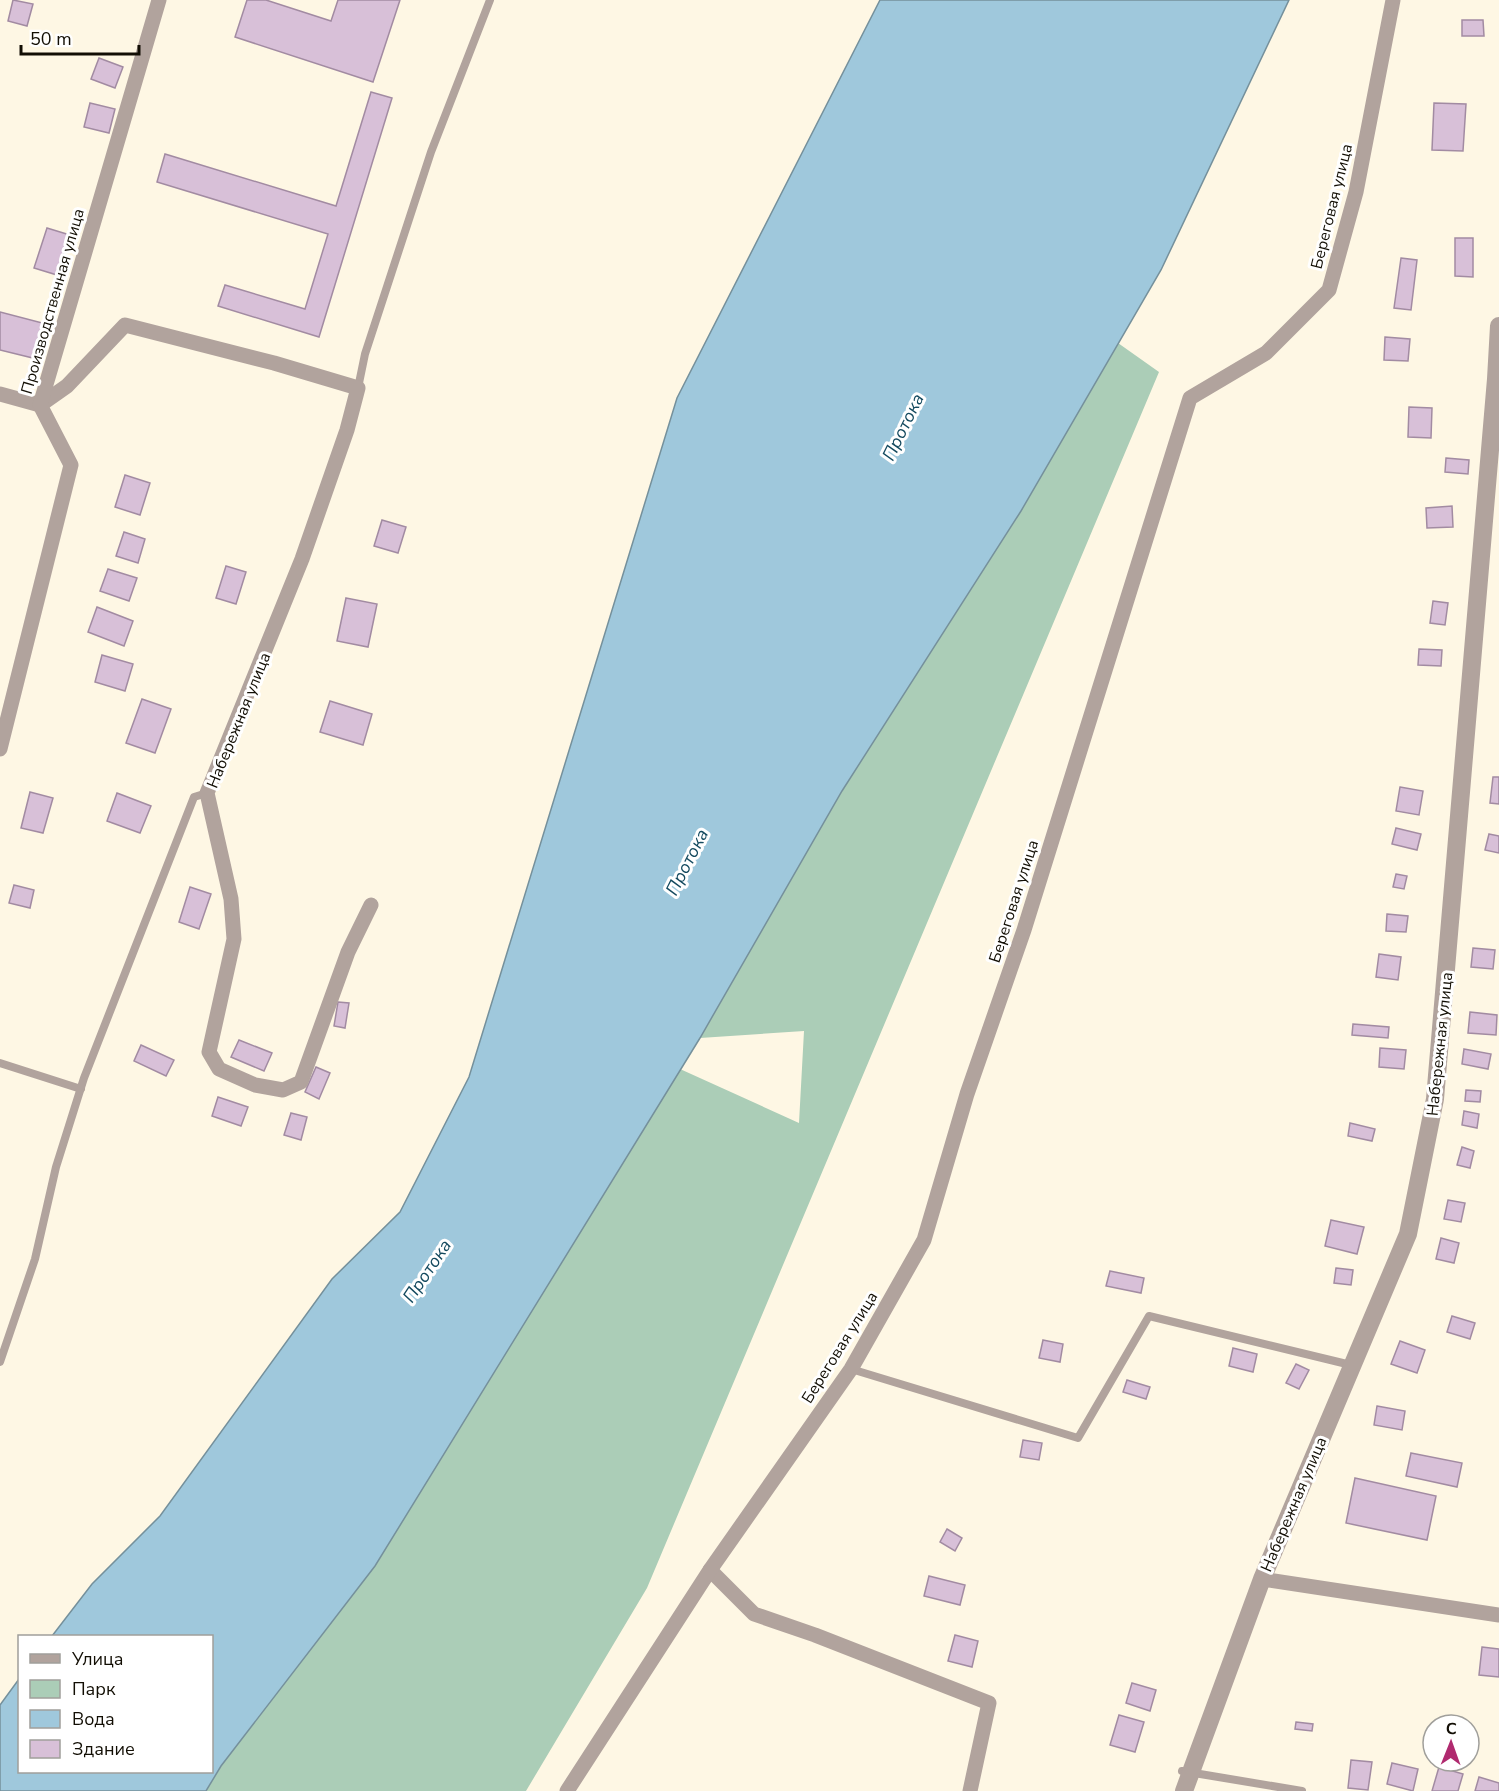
<svg xmlns="http://www.w3.org/2000/svg" width="1499" height="1791" font-family="'Nunito Sans',sans-serif">
<style>
.green{fill:#abcdb7}
.water{fill:#9fc8dc;stroke:#75909b;stroke-width:1.5}
.building{fill:#d8c0d8;stroke:#a28ba2;stroke-width:1.5}
.lines{fill:none;stroke-linecap:round;stroke-linejoin:round}
.service{stroke:#b1a39d;stroke-width:8}
.minor{stroke:#b1a39d;stroke-width:15}
.tertiary{stroke:#b1a39d;stroke-width:18}
.labels{text-anchor:middle;stroke-width:6;stroke-linejoin:round;paint-order:stroke}
.street-label{font-size:16px;fill:#120e04;stroke:#fff}
.water-label{font-size:18px;font-style:italic;fill:#144a5f;stroke:#fff}
</style>
<rect width="100%" height="100%" fill="#fef7e4"/>
<!-- green -->
<path class="green" d="M 1118,343 L 1159,372 L 647,1588 L 526,1791 L 206,1791 L 221,1766 L 375,1566 L 680,1069 L 799,1123 L 804,1031 L 700,1038 L 842,791 L 1021,511 Z"/>
<!-- water -->
<path class="water" d="M 880,0 L 1289,0 L 1161,270 L 1021,511 L 842,791 L 700,1038 L 375,1566 L 221,1766 L 206,1791 L 0,1791 L 0,1705 L 19,1679 L 20,1772 L 212,1772 L 212,1636 L 52,1636 L 92,1584 L 160,1516 L 332,1279 L 400,1212 L 469,1077 L 677,398 Z"/>
<!-- building -->
<g class="building">
<path d="M 13,0 L 33,4 L 27,26 L 8,21 Z"/>
<path d="M 247,0 L 266,0 L 331,21 L 338,0 L 400,0 L 373,82 L 235,37 Z"/>
<path d="M 1462,20 L 1483,20 L 1484,36 L 1462,36 Z"/>
<path d="M 99,58 L 123,67 L 115,88 L 91,79 Z"/>
<path d="M 371,92 L 392,98 L 319,337 L 218,306 L 225,285 L 305,309 L 328,234 L 157,182 L 165,154 L 336,206 Z"/>
<path d="M 90,103 L 115,109 L 109,133 L 84,127 Z"/>
<path d="M 1434,103 L 1466,104 L 1463,151 L 1432,150 Z"/>
<path d="M 47,228 L 70,235 L 57,275 L 34,268 Z"/>
<path d="M 1455,238 L 1473,238 L 1473,277 L 1455,276 Z"/>
<path d="M 1401,258 L 1417,260 L 1411,310 L 1394,308 Z"/>
<path d="M 0,312 L 50,325 L 41,360 L 0,350 Z"/>
<path d="M 1385,337 L 1410,339 L 1408,361 L 1384,360 Z"/>
<path d="M 1409,407 L 1432,408 L 1431,438 L 1408,437 Z"/>
<path d="M 1446,458 L 1469,460 L 1468,474 L 1445,472 Z"/>
<path d="M 125,475 L 150,483 L 140,515 L 115,507 Z"/>
<path d="M 1452,506 L 1453,527 L 1427,528 L 1426,508 Z"/>
<path d="M 382,520 L 406,527 L 398,553 L 374,546 Z"/>
<path d="M 124,532 L 145,539 L 138,563 L 116,556 Z"/>
<path d="M 226,566 L 246,572 L 236,604 L 216,598 Z"/>
<path d="M 108,569 L 137,578 L 129,601 L 100,591 Z"/>
<path d="M 346,598 L 377,604 L 368,647 L 337,641 Z"/>
<path d="M 1433,601 L 1448,603 L 1445,625 L 1430,623 Z"/>
<path d="M 97,607 L 133,621 L 124,646 L 88,632 Z"/>
<path d="M 1419,649 L 1442,650 L 1441,666 L 1418,665 Z"/>
<path d="M 102,655 L 133,664 L 125,691 L 95,682 Z"/>
<path d="M 142,699 L 171,709 L 155,753 L 126,743 Z"/>
<path d="M 330,701 L 372,714 L 363,745 L 320,732 Z"/>
<path d="M 1493,777 L 1499,777 L 1499,804 L 1490,803 Z"/>
<path d="M 1400,787 L 1423,791 L 1419,815 L 1396,811 Z"/>
<path d="M 30,792 L 53,798 L 43,833 L 21,828 Z"/>
<path d="M 117,793 L 151,806 L 140,833 L 107,821 Z"/>
<path d="M 1396,828 L 1421,834 L 1417,850 L 1392,844 Z"/>
<path d="M 1489,834 L 1499,836 L 1499,853 L 1485,850 Z"/>
<path d="M 1396,874 L 1407,876 L 1404,889 L 1393,887 Z"/>
<path d="M 14,885 L 34,890 L 30,908 L 9,903 Z"/>
<path d="M 190,887 L 211,894 L 199,929 L 179,922 Z"/>
<path d="M 1387,914 L 1408,916 L 1406,932 L 1386,931 Z"/>
<path d="M 1473,948 L 1495,950 L 1493,969 L 1471,967 Z"/>
<path d="M 1379,954 L 1401,957 L 1398,980 L 1376,977 Z"/>
<path d="M 338,1002 L 349,1003 L 345,1028 L 334,1026 Z"/>
<path d="M 1470,1012 L 1497,1015 L 1496,1035 L 1468,1033 Z"/>
<path d="M 1353,1024 L 1389,1027 L 1388,1038 L 1352,1035 Z"/>
<path d="M 239,1040 L 272,1053 L 264,1071 L 231,1057 Z"/>
<path d="M 141,1045 L 174,1060 L 166,1076 L 134,1061 Z"/>
<path d="M 1380,1048 L 1406,1050 L 1404,1069 L 1379,1067 Z"/>
<path d="M 1464,1049 L 1491,1054 L 1488,1069 L 1462,1064 Z"/>
<path d="M 316,1067 L 330,1073 L 319,1099 L 305,1092 Z"/>
<path d="M 1466,1090 L 1481,1091 L 1480,1102 L 1465,1101 Z"/>
<path d="M 218,1097 L 248,1107 L 241,1126 L 212,1116 Z"/>
<path d="M 1464,1111 L 1479,1114 L 1477,1128 L 1462,1125 Z"/>
<path d="M 291,1113 L 307,1117 L 301,1140 L 284,1135 Z"/>
<path d="M 1350,1123 L 1375,1129 L 1372,1141 L 1348,1136 Z"/>
<path d="M 1462,1147 L 1474,1151 L 1470,1168 L 1457,1165 Z"/>
<path d="M 1448,1200 L 1465,1203 L 1461,1222 L 1444,1219 Z"/>
<path d="M 1331,1220 L 1364,1227 L 1357,1254 L 1325,1246 Z"/>
<path d="M 1441,1238 L 1459,1243 L 1454,1263 L 1436,1259 Z"/>
<path d="M 1336,1268 L 1353,1270 L 1351,1285 L 1334,1283 Z"/>
<path d="M 1110,1271 L 1144,1278 L 1141,1293 L 1106,1286 Z"/>
<path d="M 1452,1316 L 1475,1323 L 1470,1339 L 1447,1332 Z"/>
<path d="M 1043,1340 L 1063,1344 L 1060,1362 L 1039,1358 Z"/>
<path d="M 1400,1341 L 1425,1350 L 1417,1373 L 1391,1364 Z"/>
<path d="M 1233,1348 L 1257,1354 L 1253,1372 L 1229,1366 Z"/>
<path d="M 1296,1364 L 1309,1370 L 1299,1389 L 1286,1383 Z"/>
<path d="M 1127,1380 L 1150,1387 L 1146,1399 L 1123,1392 Z"/>
<path d="M 1377,1406 L 1405,1411 L 1402,1430 L 1374,1425 Z"/>
<path d="M 1023,1440 L 1042,1443 L 1039,1460 L 1020,1457 Z"/>
<path d="M 1411,1453 L 1462,1463 L 1457,1487 L 1406,1476 Z"/>
<path d="M 1355,1478 L 1436,1496 L 1427,1540 L 1346,1523 Z"/>
<path d="M 947,1529 L 962,1538 L 955,1551 L 940,1542 Z"/>
<path d="M 929,1576 L 965,1585 L 960,1605 L 924,1596 Z"/>
<path d="M 955,1635 L 978,1641 L 972,1667 L 948,1661 Z"/>
<path d="M 1482,1647 L 1499,1649 L 1499,1677 L 1479,1675 Z"/>
<path d="M 1132,1683 L 1156,1690 L 1150,1711 L 1126,1703 Z"/>
<path d="M 1119,1715 L 1144,1722 L 1135,1752 L 1110,1745 Z"/>
<path d="M 1296,1722 L 1313,1724 L 1312,1731 L 1295,1729 Z"/>
<path d="M 1351,1760 L 1372,1762 L 1368,1790 L 1348,1788 Z"/>
<path d="M 1392,1763 L 1418,1769 L 1413,1791 L 1387,1784 Z"/>
<path d="M 1439,1767 L 1463,1774 L 1458,1791 L 1432,1791 Z"/>
<path d="M 1479,1777 L 1499,1783 L 1499,1791 L 1475,1791 Z"/>
</g>
<g class="lines">
<!-- service -->
<g class="service">
<path d="M 358,388 L 365,354 L 431,152 L 490,0"/>
<path d="M 0,1063 L 81,1089"/>
<path d="M 0,1362 L 35,1259 L 56,1167 L 84,1078 L 194,797 L 207,793"/>
<path d="M 851,1369 L 1078,1438 L 1149,1316 L 1351,1365"/>
<path d="M 1182,1771 L 1302,1791"/>
</g>
<!-- minor -->
<g class="minor">
<path d="M 0,394 L 40,405"/>
<path d="M 40,405 L 67,386 L 125,325 L 274,363 L 358,388 L 347,430 L 302,559 L 207,793 L 231,899 L 234,939 L 209,1052 L 219,1069 L 255,1085 L 283,1090 L 301,1082 L 348,952 L 371,905"/>
<path d="M 0,749 L 71,465 L 40,405 L 159,0"/>
<path d="M 710,1570 L 754,1614 L 815,1635 L 989,1703 L 970,1791"/>
<path d="M 1262,1579 L 1499,1615"/>
<path d="M 567,1791 L 710,1570 L 851,1369 L 924,1240 L 967,1094 L 1024,930 L 1190,398 L 1266,353 L 1329,290 L 1356,192 L 1393,0"/>
</g>
<!-- tertiary -->
<path class="tertiary" d="M 1184,1791 L 1262,1579 L 1408,1234 L 1435,1099 L 1496,379 L 1499,326"/>
</g>
<g class="labels">
<!-- street labels -->
<g class="street-label">
<text transform="translate(1331 206) rotate(-76)" y="6">Береговая улица</text>
<text transform="translate(52 301) rotate(-74)" y="6">Производственная улица</text>
<text transform="translate(238 720) rotate(-68)" y="6">Набережная улица</text>
<text transform="translate(1013 901) rotate(-72)" y="6">Береговая улица</text>
<text transform="translate(1439 1044) rotate(-84)" y="6">Набережная улица</text>
<text transform="translate(839 1347) rotate(-58)" y="6">Береговая улица</text>
<text transform="translate(1293 1504) rotate(-67)" y="6">Набережная улица</text>
</g>
<!-- water labels -->
<g class="water-label">
<text transform="translate(903 427) rotate(-64)" y="6">Протока</text>
<text transform="translate(687 862) rotate(-63)" y="6">Протока</text>
<text transform="translate(427 1271) rotate(-56)" y="6">Протока</text>
</g>
</g>
<!-- legend -->
<rect x="18" y="1635" width="195" height="138" fill="#ffffff" stroke="#a09f9b" stroke-width="1.5"/>
<rect x="30" y="1654" width="30" height="9" fill="#b1a39d" stroke="#a09f9b" stroke-width="1.5"/>
<text x="72" y="1665" font-size="18" fill="#120e04">Улица</text>
<rect x="30" y="1680" width="30" height="18" fill="#abcdb7" stroke="#a09f9b" stroke-width="1.5"/>
<text x="72" y="1695" font-size="18" fill="#120e04">Парк</text>
<rect x="30" y="1710" width="30" height="18" fill="#9fc8dc" stroke="#a09f9b" stroke-width="1.5"/>
<text x="72" y="1725" font-size="18" fill="#120e04">Вода</text>
<rect x="30" y="1740" width="30" height="18" fill="#d8c0d8" stroke="#a09f9b" stroke-width="1.5"/>
<text x="72" y="1755" font-size="18" fill="#120e04">Здание</text>
<!-- north arrow -->
<g transform="translate(1451 1743) rotate(1)"><circle r="28" fill="#ffffff" stroke="#a09f9b" stroke-width="1.5"/>
<path d="M0-4.5L10 22L0 15L-10 22Z" fill="#b02a6f"/>
<text y="-9" font-size="16" font-weight="bold" text-anchor="middle" fill="#120e04">С</text>
</g>
<!-- scale -->
<path d="M21 45v9h118v-9" fill="none" stroke="#120e04" stroke-width="3"/>
<text x="30" y="45" font-size="18" fill="#120e04" stroke="#ffffff" stroke-width="4.5" paint-order="stroke">50 m</text>
</svg>
